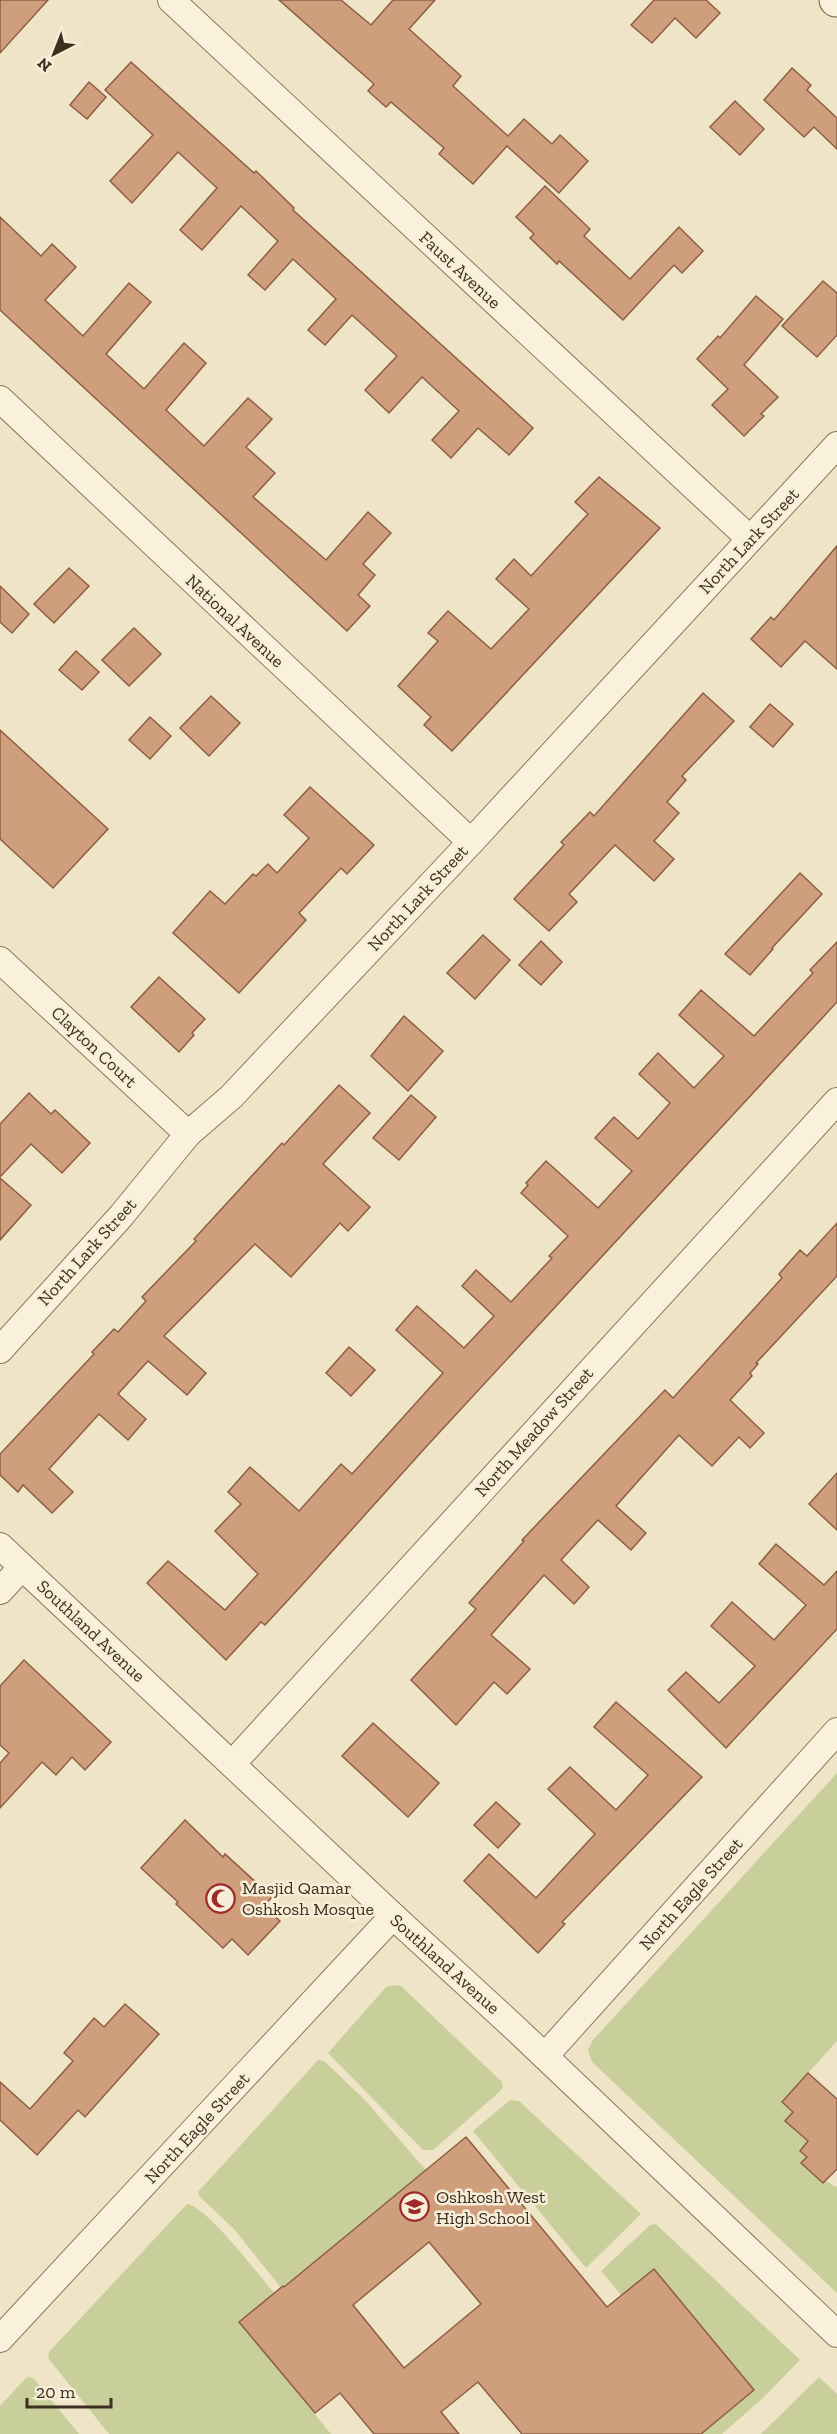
<svg xmlns="http://www.w3.org/2000/svg" width="837" height="2434" font-family="'Zilla Slab',serif">
<style>
.green{fill:#c9cf9b}
.building{fill:#cf9f7d;stroke:#8d5f41;stroke-width:1.5;fill-rule:evenodd}
.lines{fill:none;stroke-linecap:round;stroke-linejoin:round}
.minor-casing{stroke:#8d765c;stroke-width:28}
.secondary-casing{stroke:#6f573f;stroke-width:35}
.minor{stroke:#faf1dc;stroke-width:26}
.secondary{stroke:#faf1dc;stroke-width:33}
.labels{text-anchor:middle;stroke-width:5;stroke-linejoin:round;paint-order:stroke}
.street-label{font-size:18px;fill:#3d2e20;stroke:#f7eed8}
.poi-label{font-size:18px;fill:#3d2e20;stroke:#f7eed8;text-anchor:start}
</style>
<rect width="100%" height="100%" fill="#f0e4c8"/>
<!-- green -->
<g class="green">
<path d="M 837,1773 L 837,2041 L 782,2102 L 793,2112 L 785,2121 L 808,2141 L 800,2150 L 807,2157 L 802,2163 L 835,2187 L 837,2186 L 837,2293 L 592,2062 L 588,2050 L 593,2040 Z"/>
<path d="M 394,1985 L 401,1986 L 502,2082 L 503,2088 L 497,2094 L 433,2150 L 423,2150 L 328,2053 L 386,1987 Z"/>
<path d="M 318,2060 L 324,2061 L 364,2099 L 426,2170 L 284,2287 L 283,2286 L 281,2288 L 234,2229 L 200,2197 L 198,2192 Z"/>
<path d="M 510,2100 L 519,2101 L 641,2214 L 586,2268 L 473,2131 Z"/>
<path d="M 187,2204 C 205,2205 260,2276 274,2293 L 239,2322 L 331,2434 L 109,2434 L 48,2358 L 49,2352 Z"/>
<path d="M 656,2224 L 800,2360 L 764,2397 L 722,2434 L 701,2434 L 754,2390 L 654,2269 L 621,2295 L 601,2271 L 650,2225 Z"/>
<path d="M 30,2377 L 34,2379 L 79,2434 L 0,2434 L 0,2406 L 26,2378 Z"/>
<path d="M 819,2377 L 837,2394 L 837,2434 L 761,2434 Z"/>
</g>
<!-- building -->
<g class="building">
<path d="M 0,0 L 48,0 L 0,53 Z"/>
<path d="M 279,0 L 341,0 L 371,25 L 393,0 L 435,0 L 409,29 L 461,76 L 453,86 L 508,136 L 524,119 L 552,144 L 560,135 L 588,161 L 559,193 L 507,146 L 473,184 L 439,154 L 444,148 L 391,102 L 386,107 L 368,91 L 374,84 Z"/>
<path d="M 654,0 L 706,0 L 720,13 L 696,38 L 675,18 L 652,43 L 631,25 Z"/>
<path d="M 131,62 L 254,173 L 256,171 L 294,208 L 293,210 L 533,428 L 509,455 L 478,428 L 451,458 L 432,440 L 459,411 L 422,377 L 389,413 L 365,390 L 397,356 L 352,315 L 325,345 L 308,330 L 336,299 L 293,259 L 265,290 L 248,275 L 278,241 L 241,206 L 202,250 L 180,230 L 217,188 L 178,152 L 132,203 L 110,181 L 153,135 L 105,90 Z"/>
<path d="M 792,68 L 811,85 L 807,90 L 837,118 L 837,149 L 814,127 L 804,137 L 764,100 Z"/>
<path d="M 89,82 L 106,97 L 87,119 L 70,105 Z"/>
<path d="M 735,101 L 764,129 L 740,155 L 710,127 Z"/>
<path d="M 545,186 L 590,229 L 584,236 L 630,279 L 679,227 L 703,251 L 682,273 L 674,265 L 623,320 L 559,261 L 557,264 L 530,238 L 534,234 L 516,217 Z"/>
<path d="M 0,217 L 41,256 L 52,244 L 76,267 L 45,300 L 83,336 L 129,283 L 151,302 L 106,354 L 144,389 L 184,343 L 206,363 L 166,410 L 204,446 L 248,398 L 272,419 L 246,447 L 275,473 L 253,497 L 326,560 L 368,512 L 391,533 L 363,564 L 375,575 L 358,595 L 370,606 L 347,631 L 0,310 Z"/>
<path d="M 823,281 L 837,293 L 837,335 L 817,357 L 782,326 Z"/>
<path d="M 756,296 L 783,319 L 744,365 L 778,397 L 761,414 L 764,416 L 744,436 L 712,405 L 728,389 L 697,359 L 718,336 L 720,338 Z"/>
<path d="M 599,477 L 660,528 L 452,751 L 424,725 L 431,717 L 398,686 L 438,641 L 428,633 L 448,611 L 491,649 L 529,609 L 496,579 L 514,559 L 531,576 L 588,514 L 575,502 Z"/>
<path d="M 837,546 L 837,669 L 805,641 L 781,667 L 751,639 L 771,617 L 774,620 Z"/>
<path d="M 69,568 L 89,586 L 54,623 L 34,604 Z"/>
<path d="M 0,586 L 29,614 L 12,633 L 0,622 Z"/>
<path d="M 134,628 L 161,654 L 129,686 L 102,660 Z"/>
<path d="M 76,651 L 99,672 L 82,690 L 59,670 Z"/>
<path d="M 703,693 L 734,721 L 682,776 L 686,780 L 667,802 L 679,813 L 654,841 L 674,859 L 654,881 L 615,845 L 569,894 L 577,902 L 549,931 L 514,899 L 564,845 L 561,842 L 590,812 L 594,816 Z"/>
<path d="M 211,696 L 240,723 L 209,756 L 180,728 Z"/>
<path d="M 770,704 L 793,724 L 773,747 L 750,727 Z"/>
<path d="M 150,717 L 171,736 L 150,759 L 129,740 Z"/>
<path d="M 0,730 L 108,829 L 53,888 L 0,839 Z"/>
<path d="M 310,787 L 374,845 L 347,874 L 341,868 L 299,913 L 306,920 L 239,993 L 173,933 L 210,891 L 225,904 L 253,874 L 256,876 L 268,864 L 277,873 L 309,838 L 284,815 Z"/>
<path d="M 800,873 L 822,894 L 772,948 L 773,949 L 750,975 L 725,954 Z"/>
<path d="M 483,935 L 510,960 L 475,999 L 447,973 Z"/>
<path d="M 541,941 L 562,962 L 541,985 L 519,965 Z"/>
<path d="M 837,942 L 837,1002 L 425,1448 L 301,1586 L 265,1625 L 261,1622 L 226,1660 L 147,1583 L 168,1561 L 225,1610 L 258,1574 L 215,1531 L 241,1504 L 228,1492 L 250,1467 L 299,1511 L 341,1464 L 352,1474 L 443,1373 L 396,1330 L 417,1306 L 464,1348 L 494,1316 L 462,1286 L 476,1270 L 511,1302 L 552,1258 L 549,1256 L 568,1236 L 521,1193 L 528,1185 L 526,1183 L 546,1161 L 598,1208 L 632,1171 L 595,1138 L 614,1117 L 638,1139 L 670,1103 L 639,1074 L 658,1053 L 694,1088 L 724,1056 L 679,1015 L 701,990 L 754,1036 L 813,973 L 810,970 Z"/>
<path d="M 159,977 L 205,1019 L 192,1033 L 194,1035 L 179,1052 L 131,1007 Z"/>
<path d="M 404,1016 L 443,1051 L 408,1091 L 371,1056 Z"/>
<path d="M 339,1085 L 370,1113 L 323,1164 L 370,1207 L 348,1231 L 340,1223 L 291,1277 L 255,1244 L 164,1336 L 206,1373 L 187,1395 L 148,1361 L 118,1394 L 146,1419 L 128,1440 L 99,1414 L 49,1469 L 73,1492 L 52,1513 L 23,1485 L 18,1492 L 0,1475 L 0,1454 L 94,1354 L 92,1352 L 114,1329 L 118,1332 L 146,1301 L 142,1297 L 196,1241 L 194,1239 L 282,1143 L 284,1145 Z"/>
<path d="M 29,1093 L 51,1114 L 55,1110 L 90,1143 L 62,1173 L 31,1144 L 0,1177 L 0,1124 Z"/>
<path d="M 411,1095 L 436,1117 L 399,1160 L 373,1138 Z"/>
<path d="M 0,1178 L 31,1205 L 0,1240 Z"/>
<path d="M 837,1223 L 837,1276 L 756,1363 L 758,1364 L 750,1373 L 752,1376 L 730,1400 L 764,1433 L 750,1448 L 739,1437 L 712,1466 L 679,1435 L 616,1506 L 646,1533 L 631,1550 L 598,1520 L 561,1560 L 589,1587 L 574,1604 L 544,1575 L 491,1635 L 530,1669 L 507,1694 L 494,1682 L 456,1725 L 411,1680 L 476,1609 L 469,1603 L 524,1541 L 522,1540 L 665,1390 L 673,1398 L 782,1278 L 779,1274 L 800,1250 L 807,1256 Z"/>
<path d="M 349,1347 L 375,1370 L 351,1396 L 326,1373 Z"/>
<path d="M 837,1473 L 837,1530 L 809,1504 Z"/>
<path d="M 776,1544 L 824,1585 L 837,1571 L 837,1629 L 726,1748 L 668,1690 L 686,1672 L 719,1703 L 755,1666 L 711,1626 L 732,1602 L 774,1640 L 806,1605 L 759,1564 Z"/>
<path d="M 24,1660 L 111,1742 L 85,1770 L 72,1757 L 56,1775 L 42,1762 L 0,1808 L 0,1763 L 9,1753 L 0,1745 L 0,1686 Z"/>
<path d="M 616,1702 L 702,1777 L 562,1922 L 565,1924 L 538,1953 L 464,1881 L 489,1854 L 536,1898 L 595,1834 L 548,1789 L 570,1767 L 616,1810 L 648,1775 L 594,1727 Z"/>
<path d="M 373,1723 L 439,1783 L 408,1817 L 342,1756 Z"/>
<path d="M 496,1802 L 520,1824 L 498,1848 L 474,1825 Z"/>
<path d="M 185,1820 L 223,1857 L 225,1854 L 272,1897 L 264,1906 L 280,1921 L 248,1955 L 232,1939 L 223,1948 L 176,1904 L 178,1902 L 141,1868 Z"/>
<path d="M 125,2004 L 159,2034 L 85,2117 L 78,2110 L 37,2155 L 0,2120 L 0,2082 L 30,2109 L 73,2061 L 64,2053 L 94,2018 L 104,2027 Z"/>
<path d="M 808,2073 L 837,2099 L 837,2169 L 823,2183 L 801,2163 L 807,2157 L 800,2151 L 808,2141 L 785,2121 L 793,2112 L 782,2102 Z"/>
<path d="M 466,2137 L 607,2307 L 654,2269 L 754,2390 L 701,2434 L 522,2434 L 478,2382 L 441,2412 L 459,2434 L 374,2434 L 340,2393 L 315,2413 L 239,2322 L 283,2286 L 284,2287 ZM 429,2242 L 481,2304 L 404,2368 L 353,2305 Z"/>
</g>
<g class="lines">
<defs>
<g id="minor">
<path d="M 171,0 L 750,539"/>
<path d="M 0,399 L 471,842"/>
<path d="M 0,960 L 188,1134"/>
<path d="M 0,1350 L 121,1216 L 188,1134 L 231,1097 L 471,842 L 837,445"/>
<path d="M 0,1546 L 393,1916 L 516,2029 L 837,2334"/>
<path d="M 0,1591 L 22,1567"/>
<path d="M 232,1764 L 837,1101"/>
<path d="M 545,2056 L 837,1731"/>
<path d="M 0,2339 L 393,1916"/>
</g>
<path id="secondary" d="M 836,0 L 837,0"/>
</defs>
<!-- minor casing -->
<use href="#minor" class="minor-casing"/>
<!-- secondary casing -->
<use href="#secondary" class="secondary-casing"/>
<!-- minor -->
<use href="#minor" class="minor"/>
<!-- secondary -->
<use href="#secondary" class="secondary"/>
</g>
<!-- icons -->
<defs>
<symbol id="mosque-ring" viewBox="-11 -11 22 22"><circle r="9.5" fill="#f7eed8" stroke="#9e2a2b" stroke-width="1.5"/><path d="M3.5-4.9A6 6 0 1 0 3.5 4.9A5 5 0 1 1 3.5-4.9Z" fill="#9e2a2b"/></symbol>
<symbol id="school-ring" viewBox="-11 -11 22 22"><circle r="9.5" fill="#f7eed8" stroke="#9e2a2b" stroke-width="1.5"/><path d="M0-5L7-2L0 1L-7-2ZM-4 1L0 2.5L4 1V4Q0 6-4 4Z" fill="#9e2a2b"/></symbol>
</defs>
<g fill-rule="evenodd">
<use href="#mosque-ring" x="204" y="1882" width="33" height="33"/>
<use href="#school-ring" x="398" y="2190" width="33" height="33"/>
</g>
<g class="labels">
<!-- street labels -->
<g class="street-label">
<text transform="translate(460 270) rotate(43)" y="6">Faust Avenue</text>
<text transform="translate(749 541) rotate(-47)" y="6">North Lark Street</text>
<text transform="translate(235 621) rotate(43)" y="6">National Avenue</text>
<text transform="translate(418 898) rotate(-47)" y="6">North Lark Street</text>
<text transform="translate(94 1047) rotate(43)" y="6">Clayton Court</text>
<text transform="translate(87 1252) rotate(-48)" y="6">North Lark Street</text>
<text transform="translate(534 1432) rotate(-48)" y="6">North Meadow Street</text>
<text transform="translate(91 1631) rotate(43)" y="6">Southland Avenue</text>
<text transform="translate(691 1894) rotate(-48)" y="6">North Eagle Street</text>
<text transform="translate(445 1964) rotate(42)" y="6">Southland Avenue</text>
<text transform="translate(197 2128) rotate(-47)" y="6">North Eagle Street</text>
</g>
<!-- poi labels -->
<g class="poi-label">
<text x="242" y="1894">Masjid Qamar<tspan x="242" dy="21">Oshkosh Mosque</tspan></text>
<text x="436" y="2203">Oshkosh West<tspan x="436" dy="21">High School</tspan></text>
</g>
</g>
<!-- north arrow -->
<g transform="translate(54 54) rotate(222)" stroke="#f7eed8" stroke-width="4.5" paint-order="stroke">
<path d="M0-4.5L10 22L0 15L-10 22Z" fill="#3d2e20"/>
<text y="-9" font-size="16" font-weight="bold" text-anchor="middle" fill="#3d2e20">N</text>
</g>
<!-- scale -->
<path d="M27 2398v9h84v-9" fill="none" stroke="#3d2e20" stroke-width="3"/>
<text x="36" y="2398" font-size="18" fill="#3d2e20" stroke="#f7eed8" stroke-width="4.5" paint-order="stroke">20 m</text>
</svg>
